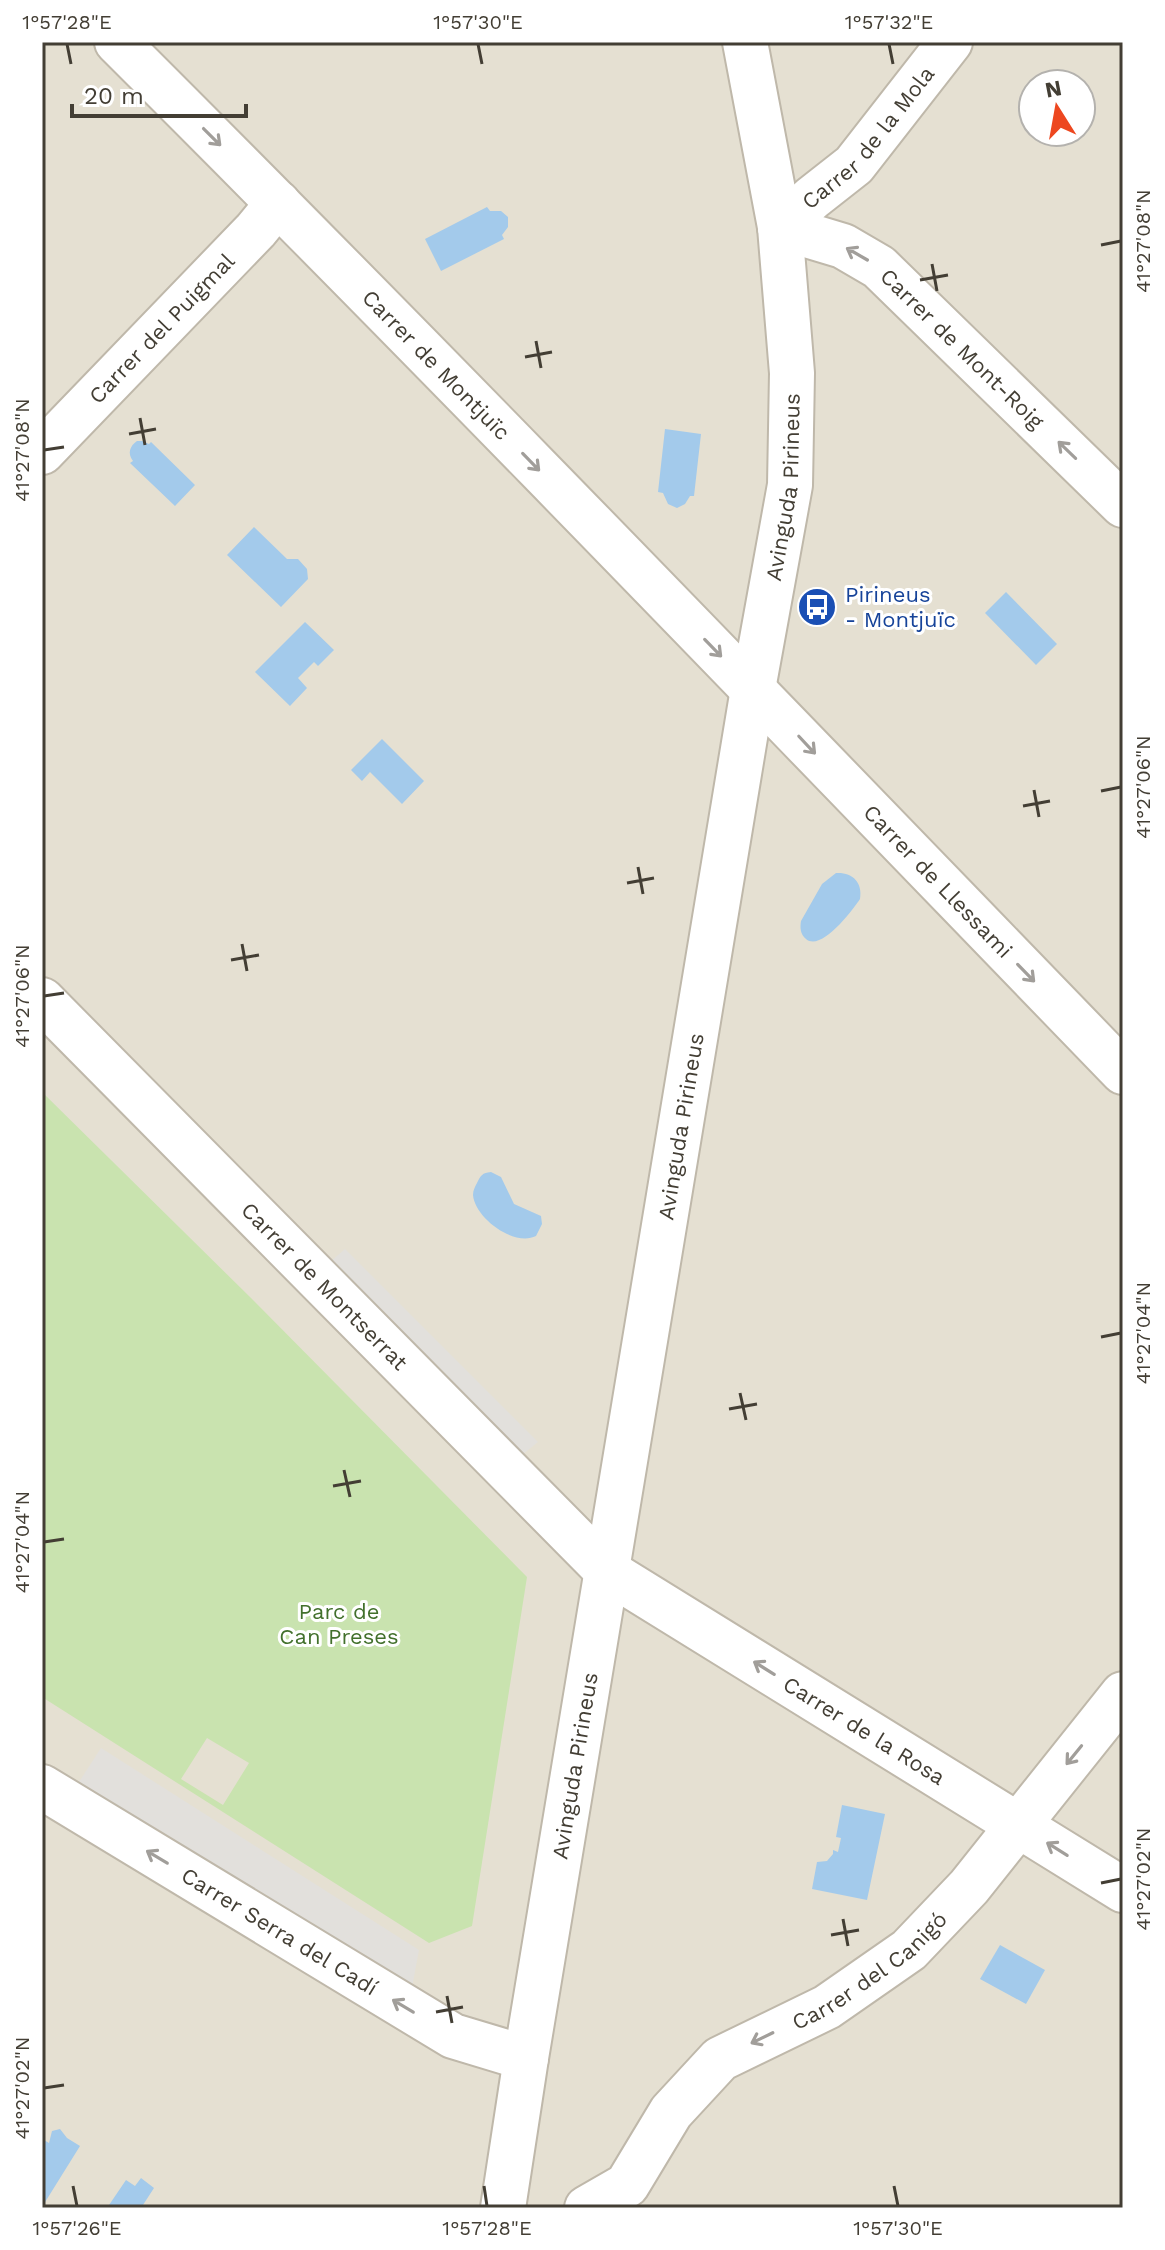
<svg xmlns="http://www.w3.org/2000/svg" width="1165" height="2250" font-family="'Work Sans',sans-serif">
<style>
.residential{fill:#e5e0d2;fill-rule:evenodd}
.green{fill:#c9e3af;fill-rule:evenodd}
.parking{fill:#e2e0dc}
.water{fill:#a3caeb}
.lines{fill:none;stroke-linecap:round;stroke-linejoin:round}
.minor-casing{stroke:#bfb8aa;stroke-width:48}
.minor{stroke:#fff;stroke-width:44}
.oneway{stroke:#a19e9a}
.ticks{fill:none;stroke:#433e34;stroke-width:3}
.labels{text-anchor:middle;stroke-width:6;stroke-linejoin:round;paint-order:stroke}
.street-label{font-size:22px;fill:#433e34;stroke:#fff}
.transit-label{font-size:22px;fill:#164399;stroke:#fff;text-anchor:start}
.park-label{font-size:22px;fill:#42702c;stroke:#fff}
.neatline{fill:none;stroke:#433e34;stroke-width:3}
.ticks-label{font-size:20px;text-anchor:middle;fill:#433e34}
</style>
<rect width="100%" height="100%" fill="#f1eee4"/>
<!-- residential -->
<path class="residential" d="M 42,42 L 1123,42 L 1123,2208 L 42,2208 ZM 1033,84 L 1081,84 L 1081,132 L 1033,132 Z"/>
<!-- green -->
<path class="green" d="M 42,1092 L 251,1298 L 527,1577 L 472,1926 L 429,1943 L 42,1697 ZM 207,1738 L 249,1763 L 223,1805 L 181,1779 Z"/>
<!-- parking -->
<g class="parking">
<path d="M 345,1249 L 538,1442 L 522,1455 L 330,1262 Z"/>
<path d="M 101,1748 L 419,1950 L 411,1993 L 79,1782 Z"/>
</g>
<!-- water -->
<g class="water">
<path d="M 487,207 L 490,211 L 501,211 L 508,217 L 508,227 L 502,235 L 504,239 L 441,271 L 425,239 Z"/>
<path d="M 665,429 L 701,434 L 694,496 L 690,496 L 685,504 L 677,508 L 668,504 L 663,493 L 658,492 Z"/>
<path d="M 137,441 L 142,441 L 149,444 L 151,442 L 195,485 L 175,506 L 130,463 L 133,461 C 127,453 130,446 137,441 Z"/>
<path d="M 254,527 L 287,559 L 298,559 L 307,569 L 308,579 L 281,607 L 227,555 Z"/>
<path d="M 1006,592 L 1057,644 L 1036,665 L 985,613 Z"/>
<path d="M 305,622 L 334,650 L 318,666 L 314,662 L 298,678 L 307,688 L 290,706 L 255,672 Z"/>
<path d="M 382,739 L 424,781 L 402,804 L 370,772 L 362,781 L 351,770 Z"/>
<path d="M 836,873 C 852,872 863,882 860,899 C 852,911 821,952 806,939 C 800,934 800,927 801,921 L 822,884 Z"/>
<path d="M 491,1172 L 501,1177 L 514,1204 L 541,1216 L 542,1224 L 536,1236 C 514,1247 475,1218 473,1195 C 473,1190 475,1187 477,1183 C 481,1175 482,1173 491,1172 Z"/>
<path d="M 842,1805 L 885,1814 L 867,1900 L 812,1889 L 817,1862 L 827,1861 L 833,1854 L 833,1850 L 838,1852 L 841,1838 L 836,1837 Z"/>
<path d="M 1000,1945 L 1045,1970 L 1026,2004 L 980,1979 Z"/>
<path d="M 60,2129 L 67,2138 L 80,2146 L 42,2207 L 42,2143 L 44,2140 L 49,2143 L 52,2131 Z"/>
<path d="M 141,2178 L 154,2188 L 141,2208 L 107,2208 L 126,2180 L 135,2186 Z"/>
</g>
<g class="lines">
<defs>
<g id="minor">
<path id="s1" d="M 117,42 C 457,381 789,727 1123,1072"/>
<path id="s2" d="M 780,227 L 843,246 L 879,267 L 1123,505"/>
<path id="s3" d="M 780,227 L 812,198 L 854,165 L 950,42"/>
<path id="s4" d="M 42,452 L 256,230 L 278,203"/>
<path id="s5" d="M 42,1000 L 607,1571 L 1123,1890"/>
<path id="s6" d="M 42,1787 L 453,2036 L 526,2058"/>
<path id="s7" d="M 503,2208 L 526,2058 L 753,689 L 790,485 L 792,373 L 780,227 L 745,42"/>
<path id="s8" d="M 587,2208 L 627,2185 L 671,2112 L 720,2059 L 827,2007 L 909,1950 L 969,1887 L 1123,1694"/>
</g>
</defs>
<!-- minor casing -->
<use href="#minor" class="minor-casing"/>
<!-- minor -->
<use href="#minor" class="minor"/>
</g>
<!-- one-way arrows -->
<defs><path id="oneway-shaft" d="M-6 0H5M1.5-3L5.5 0L1.5 3" fill="none" stroke-width="1.6" stroke-linecap="round" stroke-linejoin="round" transform="scale(2)"/></defs>
<g class="oneway">
<use href="#oneway-shaft" transform="translate(212 137) rotate(45)"/>
<use href="#oneway-shaft" transform="translate(857 254) rotate(-150)"/>
<use href="#oneway-shaft" transform="translate(1067 450) rotate(-136)"/>
<use href="#oneway-shaft" transform="translate(531 462) rotate(46)"/>
<use href="#oneway-shaft" transform="translate(713 648) rotate(46)"/>
<use href="#oneway-shaft" transform="translate(807 745) rotate(47)"/>
<use href="#oneway-shaft" transform="translate(1026 973) rotate(46)"/>
<use href="#oneway-shaft" transform="translate(764 1668) rotate(-148)"/>
<use href="#oneway-shaft" transform="translate(1074 1755) rotate(129)"/>
<use href="#oneway-shaft" transform="translate(1057 1849) rotate(-148)"/>
<use href="#oneway-shaft" transform="translate(157 1857) rotate(-149)"/>
<use href="#oneway-shaft" transform="translate(403 2006) rotate(-149)"/>
<use href="#oneway-shaft" transform="translate(762 2038) rotate(154)"/>
</g>
<!-- ticks -->
<path class="ticks" d="M 67,44 L 71,64M 478,44 L 482,64M 889,44 L 893,64M 1101,245 L 1121,241M 932,264 L 937,291M 920,280 L 948,275M 536,341 L 541,368M 525,357 L 552,352M 140,418 L 145,445M 129,434 L 156,429M 44,450 L 64,447M 1034,790 L 1039,817M 1101,791 L 1121,787M 1023,806 L 1050,801M 638,867 L 643,894M 627,883 L 654,878M 242,944 L 247,971M 231,960 L 259,955M 44,996 L 64,993M 1101,1337 L 1121,1333M 740,1393 L 746,1420M 729,1409 L 757,1404M 344,1470 L 350,1497M 333,1486 L 361,1481M 44,1542 L 64,1539M 1101,1883 L 1121,1879M 843,1919 L 848,1946M 831,1935 L 859,1930M 447,1996 L 452,2023M 436,2012 L 463,2007M 44,2088 L 64,2085M 73,2186 L 77,2206M 484,2186 L 487,2206M 894,2186 L 898,2206"/>
<!-- icons -->
<defs>
<symbol id="bus-disc" viewBox="-11 -11 22 22"><circle r="9.5" fill="#1a4fb4" stroke="#fff"/><path d="M-5-6H5V4H4V6H2V4H-2V6H-4V4H-5ZM-3.5-4V0h7V-4ZM-3.5 1.2v1.5H-2V1.2ZM2 1.2v1.5H3.5V1.2Z" fill="#fff"/></symbol>
</defs>
<g fill-rule="evenodd">
<use href="#bus-disc" x="795" y="585" width="44" height="44"/>
</g>
<g class="labels">
<!-- street labels -->
<g class="street-label">
<text dy="8" stroke="none"><textPath href="#s3" startOffset="126">Carrer de la Mola</textPath></text>
<text dy="8" stroke="none"><textPath href="#s4" startOffset="172">Carrer del Puigmal</textPath></text>
<text dy="8" stroke="none"><textPath href="#s2" startOffset="224">Carrer de Mont-Roig</textPath></text>
<text dy="8" stroke="none"><textPath href="#s1" startOffset="454">Carrer de Montjuïc</textPath></text>
<text dy="8" stroke="none"><textPath href="#s7" startOffset="1744">Avinguda Pirineus</textPath></text>
<text dy="8" stroke="none"><textPath href="#s1" startOffset="1174">Carrer de Llessami</textPath></text>
<text dy="8" stroke="none"><textPath href="#s7" startOffset="1096">Avinguda Pirineus</textPath></text>
<text dy="8" stroke="none"><textPath href="#s5" startOffset="402">Carrer de Montserrat</textPath></text>
<text dy="8" stroke="none"><textPath href="#s5" startOffset="1106">Carrer de la Rosa</textPath></text>
<text dy="8" stroke="none"><textPath href="#s7" startOffset="448">Avinguda Pirineus</textPath></text>
<text dy="8" stroke="none"><textPath href="#s6" startOffset="278">Carrer Serra del Cadí</textPath></text>
<text dy="8" stroke="none"><textPath href="#s8" startOffset="378">Carrer del Canigó</textPath></text>
</g>
<!-- transit labels -->
<g class="transit-label">
<text x="845" y="602">Pirineus<tspan x="845" dy="25">- Montjuïc</tspan></text>
</g>
<!-- park labels -->
<g class="park-label">
<text x="339" y="1619">Parc de<tspan x="339" dy="25">Can Preses</tspan></text>
</g>
</g>
<!-- border -->
<rect width="1165" height="2250" fill="none" stroke="#ffffff" stroke-width="88"/>
<!-- north arrow -->
<g transform="translate(1057 108) rotate(349)"><circle r="38" fill="#ffffff" stroke="#b4b2ae" stroke-width="2"/>
<path d="M0-6L14 30L0 20L-14 30Z" fill="#ed471f"/>
<text y="-12" font-size="22" font-weight="bold" text-anchor="middle" fill="#433e34">N</text>
</g>
<!-- scale -->
<path d="M72 104v12h174v-12" fill="none" stroke="#433e34" stroke-width="4"/>
<text x="84" y="104" font-size="24" fill="#433e34" stroke="#ffffff" stroke-width="6" paint-order="stroke">20 m</text>
<rect x="44" y="44" width="1077" height="2162" class="neatline"/>
<g class="ticks-label">
<text x="67" y="29">1°57'28"E</text>
<text x="478" y="29">1°57'30"E</text>
<text x="889" y="29">1°57'32"E</text>
<text transform="translate(1143 241) rotate(-90)" y="7">41°27'08"N</text>
<text transform="translate(22 450) rotate(-90)" y="7">41°27'08"N</text>
<text transform="translate(1143 787) rotate(-90)" y="7">41°27'06"N</text>
<text transform="translate(22 996) rotate(-90)" y="7">41°27'06"N</text>
<text transform="translate(1143 1333) rotate(-90)" y="7">41°27'04"N</text>
<text transform="translate(22 1542) rotate(-90)" y="7">41°27'04"N</text>
<text transform="translate(1143 1879) rotate(-90)" y="7">41°27'02"N</text>
<text transform="translate(22 2088) rotate(-90)" y="7">41°27'02"N</text>
<text x="77" y="2235">1°57'26"E</text>
<text x="487" y="2235">1°57'28"E</text>
<text x="898" y="2235">1°57'30"E</text>
</g>
</svg>
